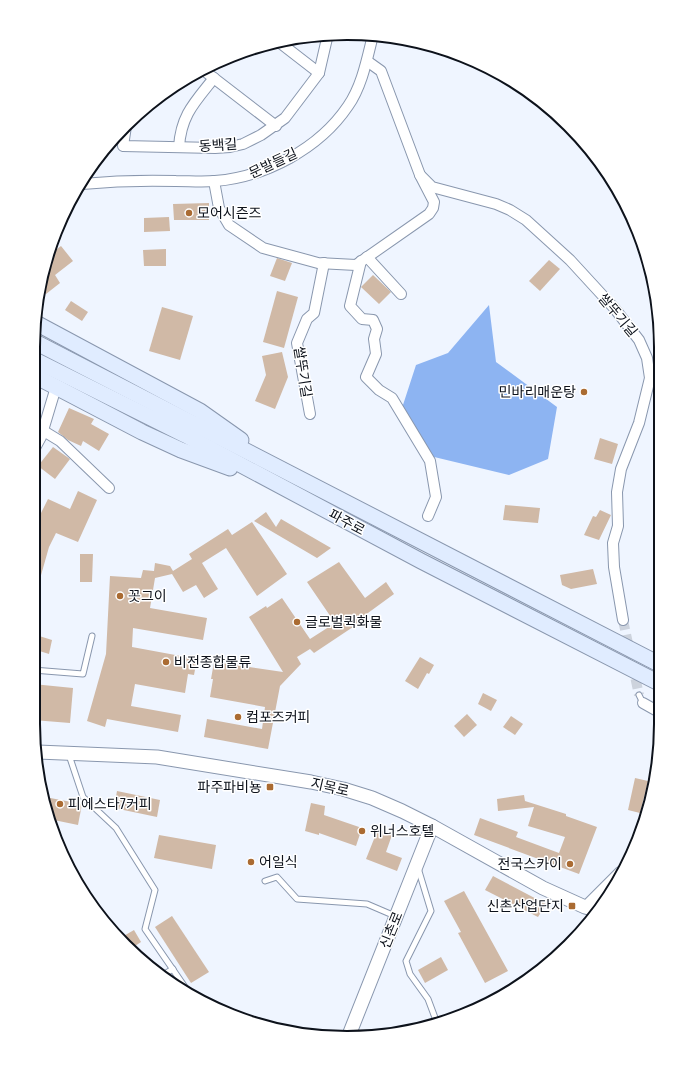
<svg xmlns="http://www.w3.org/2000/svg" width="694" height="1071" font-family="'Asap Condensed','Noto Sans KR',sans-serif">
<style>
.forest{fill:#8db4f2}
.building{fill:#d0b9a6}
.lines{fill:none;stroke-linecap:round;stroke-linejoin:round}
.minor-tunnel{stroke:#cdd3dd;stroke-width:10;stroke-dasharray:10 5;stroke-linecap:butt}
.service-casing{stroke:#8997ae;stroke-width:7}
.minor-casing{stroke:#8997ae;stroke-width:12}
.tertiary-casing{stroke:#8997ae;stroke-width:15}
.secondary-casing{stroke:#8997ae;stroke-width:17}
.service{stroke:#fff;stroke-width:5}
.minor{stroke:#fff;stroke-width:10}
.tertiary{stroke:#fff;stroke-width:13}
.secondary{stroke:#e0ecff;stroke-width:15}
.poi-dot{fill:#aa6b32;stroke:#fff;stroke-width:1.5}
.labels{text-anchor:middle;stroke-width:3;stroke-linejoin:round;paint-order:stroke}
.street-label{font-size:14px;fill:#0d121b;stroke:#fff}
.poi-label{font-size:14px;fill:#0d121b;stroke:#fff;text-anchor:start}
.rim{fill:none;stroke:#0d121b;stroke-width:2}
</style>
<rect width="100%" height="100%" fill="#eff5ff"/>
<!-- forest -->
<path class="forest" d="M 489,305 L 496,362 L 557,407 L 548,459 L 509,475 L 430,456 L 402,408 L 416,365 L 448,353 Z"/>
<!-- building -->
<g class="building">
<path d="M 209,203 L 209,220 L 174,220 L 173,204 Z"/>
<path d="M 169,217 L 170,231 L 144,232 L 144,218 Z"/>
<path d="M 61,246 L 73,261 L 55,275 L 60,283 L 46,294 L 41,288 L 52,253 Z"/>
<path d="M 166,249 L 166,266 L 144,266 L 143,250 Z"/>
<path d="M 277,258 L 292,263 L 285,281 L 270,276 Z"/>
<path d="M 549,260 L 560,269 L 540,291 L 529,281 Z"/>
<path d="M 373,275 L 391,292 L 379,304 L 361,287 Z"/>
<path d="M 277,291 L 298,297 L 284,348 L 263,342 Z"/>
<path d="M 71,301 L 88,312 L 82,321 L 65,310 Z"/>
<path d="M 162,307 L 193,316 L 180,360 L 149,351 Z"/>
<path d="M 282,352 L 288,377 L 275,409 L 255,401 L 266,375 L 262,356 Z"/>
<path d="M 69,408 L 94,419 L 91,424 L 109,434 L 99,451 L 83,441 L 81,446 L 68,440 L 58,432 Z"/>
<path d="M 600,438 L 618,444 L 612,464 L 594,459 Z"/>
<path d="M 53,447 L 70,459 L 55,479 L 38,466 Z"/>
<path d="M 78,491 L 97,500 L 78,542 L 56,533 L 49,547 L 36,593 L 34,593 L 34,527 L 48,499 L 70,509 Z"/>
<path d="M 505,505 L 540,508 L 538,523 L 503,520 Z"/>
<path d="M 600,510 L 611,515 L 599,540 L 584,535 L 593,516 L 596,517 Z"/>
<path d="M 266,512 L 276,527 L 281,519 L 331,548 L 317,558 L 254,521 Z"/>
<path d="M 252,522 L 287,574 L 257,596 L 226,548 L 202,563 L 218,589 L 204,598 L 196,585 L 183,592 L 172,574 L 155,578 L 150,608 L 207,618 L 203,640 L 133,628 L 132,647 L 197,659 L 194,675 L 188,674 L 185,693 L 135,684 L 131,706 L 181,715 L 178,732 L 107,719 L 105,727 L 87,721 L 106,654 L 110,576 L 141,578 L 143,570 L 154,571 L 155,563 L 170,566 L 173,571 L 192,559 L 189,554 L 228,529 L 232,535 Z"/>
<path d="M 80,554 L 93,554 L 92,582 L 80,582 Z"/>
<path d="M 339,562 L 365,598 L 386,582 L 394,594 L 357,621 L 359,623 L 314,653 L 310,649 L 297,657 L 301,664 L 280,686 L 268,749 L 204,737 L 207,719 L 262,729 L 265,707 L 210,697 L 213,679 L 211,679 L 214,662 L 283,672 L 249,617 L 266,606 L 267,608 L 282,598 L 310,639 L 335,623 L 307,582 Z"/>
<path d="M 593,569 L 597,584 L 571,589 L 562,585 L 560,575 Z"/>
<path d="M 36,635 L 52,640 L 49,654 L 33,649 Z"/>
<path d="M 420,657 L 434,665 L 429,674 L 427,673 L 418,689 L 405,681 Z"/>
<path d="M 33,684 L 73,688 L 70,723 L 33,720 Z"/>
<path d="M 483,693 L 497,700 L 491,711 L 478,704 Z"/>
<path d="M 467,714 L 477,725 L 464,737 L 454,726 Z"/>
<path d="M 511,716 L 523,724 L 515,735 L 503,727 Z"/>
<path d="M 635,778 L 648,781 L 640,813 L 628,810 Z"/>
<path d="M 117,791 L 160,800 L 157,817 L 114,808 Z"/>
<path d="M 524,795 L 525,801 L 566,814 L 566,816 L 597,827 L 579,874 L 474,835 L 480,818 L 518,832 L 516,837 L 559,853 L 565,837 L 528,826 L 534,807 L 498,811 L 497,799 Z"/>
<path d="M 45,797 L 82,804 L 78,825 L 49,819 Z"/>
<path d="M 311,803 L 325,806 L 324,815 L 362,828 L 356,846 L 319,833 L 319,835 L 305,831 Z"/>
<path d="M 378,829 L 392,835 L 386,852 L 402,858 L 397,871 L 366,859 Z"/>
<path d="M 159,835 L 216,845 L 212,869 L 154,858 Z"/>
<path d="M 493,876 L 546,904 L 538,917 L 485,890 Z"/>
<path d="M 464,891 L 508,971 L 485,983 L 458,933 L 461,932 L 444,901 Z"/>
<path d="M 172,916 L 209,972 L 191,983 L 155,927 Z"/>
<path d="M 134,930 L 141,942 L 132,948 L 122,937 Z"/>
<path d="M 441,957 L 448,970 L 425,983 L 418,970 Z"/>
</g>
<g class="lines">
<!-- minor-tunnel -->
<path class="minor-tunnel" d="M 623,620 L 639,695"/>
<defs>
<g id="service">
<path d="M 33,670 L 83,674 L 92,636"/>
<path d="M 639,695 L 643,703"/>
<path d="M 69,755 L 83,797 L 116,828 L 155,890 L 145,929 L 187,990"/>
<path d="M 418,868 L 431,911 L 406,961 L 410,974 L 428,999 L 437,1023"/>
<path d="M 265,881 L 277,877 L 297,899 L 367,904 L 395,916"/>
<path d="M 161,976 L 173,969"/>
</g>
<g id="minor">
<path d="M 279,42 L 319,73"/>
<path d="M 202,69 L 276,126"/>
<path d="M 126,126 L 123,146 L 215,148 L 230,147 L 243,144 L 261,135 L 285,118 L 319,73 L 328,34"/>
<path d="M 179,147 C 181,115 195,102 214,78"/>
<path d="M 420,175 L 432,187 L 496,204 L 510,210 L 526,220 L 570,260 L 615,309 L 639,340 L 647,358 L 650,378 L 639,423 L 621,469 L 617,492 L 618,526 L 613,543 L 614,567 L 623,620"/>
<path d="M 214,181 L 219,208 L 229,225 L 263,248 L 318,263 L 356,265 L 429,214 L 433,208 L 434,202 L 420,175 L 381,71 L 367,61"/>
<path d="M 82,184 C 113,181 144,180 176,181 C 189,181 202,182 215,181 C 265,177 319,149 348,106 C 362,86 367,59 373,35"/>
<path d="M 367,257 L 401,294"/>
<path d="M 361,261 L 350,306 L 362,319 L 373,320 L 377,329 L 374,339 L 376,354 L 366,377 L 379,390 L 392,398 L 430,461 L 436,497 L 428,516"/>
<path d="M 310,414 L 297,343 L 307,319 L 314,313 L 324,263"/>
<path d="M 42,430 L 60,441 L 109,488"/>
<path d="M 35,448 L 41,437 L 56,387"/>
<path d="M 643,703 L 659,712"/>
<path d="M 585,907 L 620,872"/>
</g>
<g id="tertiary">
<path d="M 38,752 L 157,757 L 311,782 L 343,789 L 372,798 L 402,811 L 432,826 L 543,888 L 585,907 L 596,910"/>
<path d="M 349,1035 L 432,826"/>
</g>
<g id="secondary">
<path d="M 36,323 L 200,411 L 241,440"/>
<path d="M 35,342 L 659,664"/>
<path d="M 35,360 L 185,435 L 421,561 L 659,683"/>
<path d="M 35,376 L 142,432 L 181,450 L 230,468"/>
</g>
</defs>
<!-- service casing -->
<use href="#service" class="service-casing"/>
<!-- minor casing -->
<use href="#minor" class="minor-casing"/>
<!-- tertiary casing -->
<use href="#tertiary" class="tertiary-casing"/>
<!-- secondary casing -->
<use href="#secondary" class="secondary-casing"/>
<!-- service -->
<use href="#service" class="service"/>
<!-- minor -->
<use href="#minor" class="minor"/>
<!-- tertiary -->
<use href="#tertiary" class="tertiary"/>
<!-- secondary -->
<use href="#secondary" class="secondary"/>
</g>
<!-- markers -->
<g class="poi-dot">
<circle cx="189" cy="213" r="4"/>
<circle cx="584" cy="392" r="4"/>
<circle cx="120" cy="596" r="4"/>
<circle cx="297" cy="622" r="4"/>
<circle cx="166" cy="662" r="4"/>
<circle cx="238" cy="717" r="4"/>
<rect x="266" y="783" width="8" height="8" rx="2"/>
<circle cx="60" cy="804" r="4"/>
<circle cx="362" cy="831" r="4"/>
<circle cx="251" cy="862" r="4"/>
<circle cx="570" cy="864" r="4"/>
<rect x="568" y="902" width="8" height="8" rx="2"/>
</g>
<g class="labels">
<!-- street labels -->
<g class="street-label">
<text transform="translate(218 145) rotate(-4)" y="5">동백길</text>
<text transform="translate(273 163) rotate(-25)" y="5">문발들길</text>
<text transform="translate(618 315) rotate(50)" y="5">쌀뚜기길</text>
<text transform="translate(303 372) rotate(81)" y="5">쌀뚜기길</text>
<text transform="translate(347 522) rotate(28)" y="5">파주로</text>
<text transform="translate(330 787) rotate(13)" y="5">지목로</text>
<text transform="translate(391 930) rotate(-68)" y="5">신촌로</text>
</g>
<!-- poi labels -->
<g class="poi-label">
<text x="197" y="218">모어시즌즈</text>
<text x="576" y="397" text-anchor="end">민바리매운탕</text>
<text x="128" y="601">꼿그이</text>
<text x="305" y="627">글로벌퀵화물</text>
<text x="174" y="667">비전종합물류</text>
<text x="246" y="722">컴포즈커피</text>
<text x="262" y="792" text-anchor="end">파주파비뇽</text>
<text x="68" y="809">피에스타7커피</text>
<text x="370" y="836">위너스호텔</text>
<text x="259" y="867">어일식</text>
<text x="562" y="869" text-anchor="end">전국스카이</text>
<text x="564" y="911" text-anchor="end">신촌산업단지</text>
</g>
</g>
<!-- crop -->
<path d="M0 0H694V1071H0ZM347 40H347A307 307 0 0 1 654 347V724A307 307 0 0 1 347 1031H347A307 307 0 0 1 40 724V347A307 307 0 0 1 347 40Z" fill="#fff" fill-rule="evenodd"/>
<path class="rim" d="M347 40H347A307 307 0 0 1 654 347V724A307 307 0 0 1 347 1031H347A307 307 0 0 1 40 724V347A307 307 0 0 1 347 40Z"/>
</svg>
